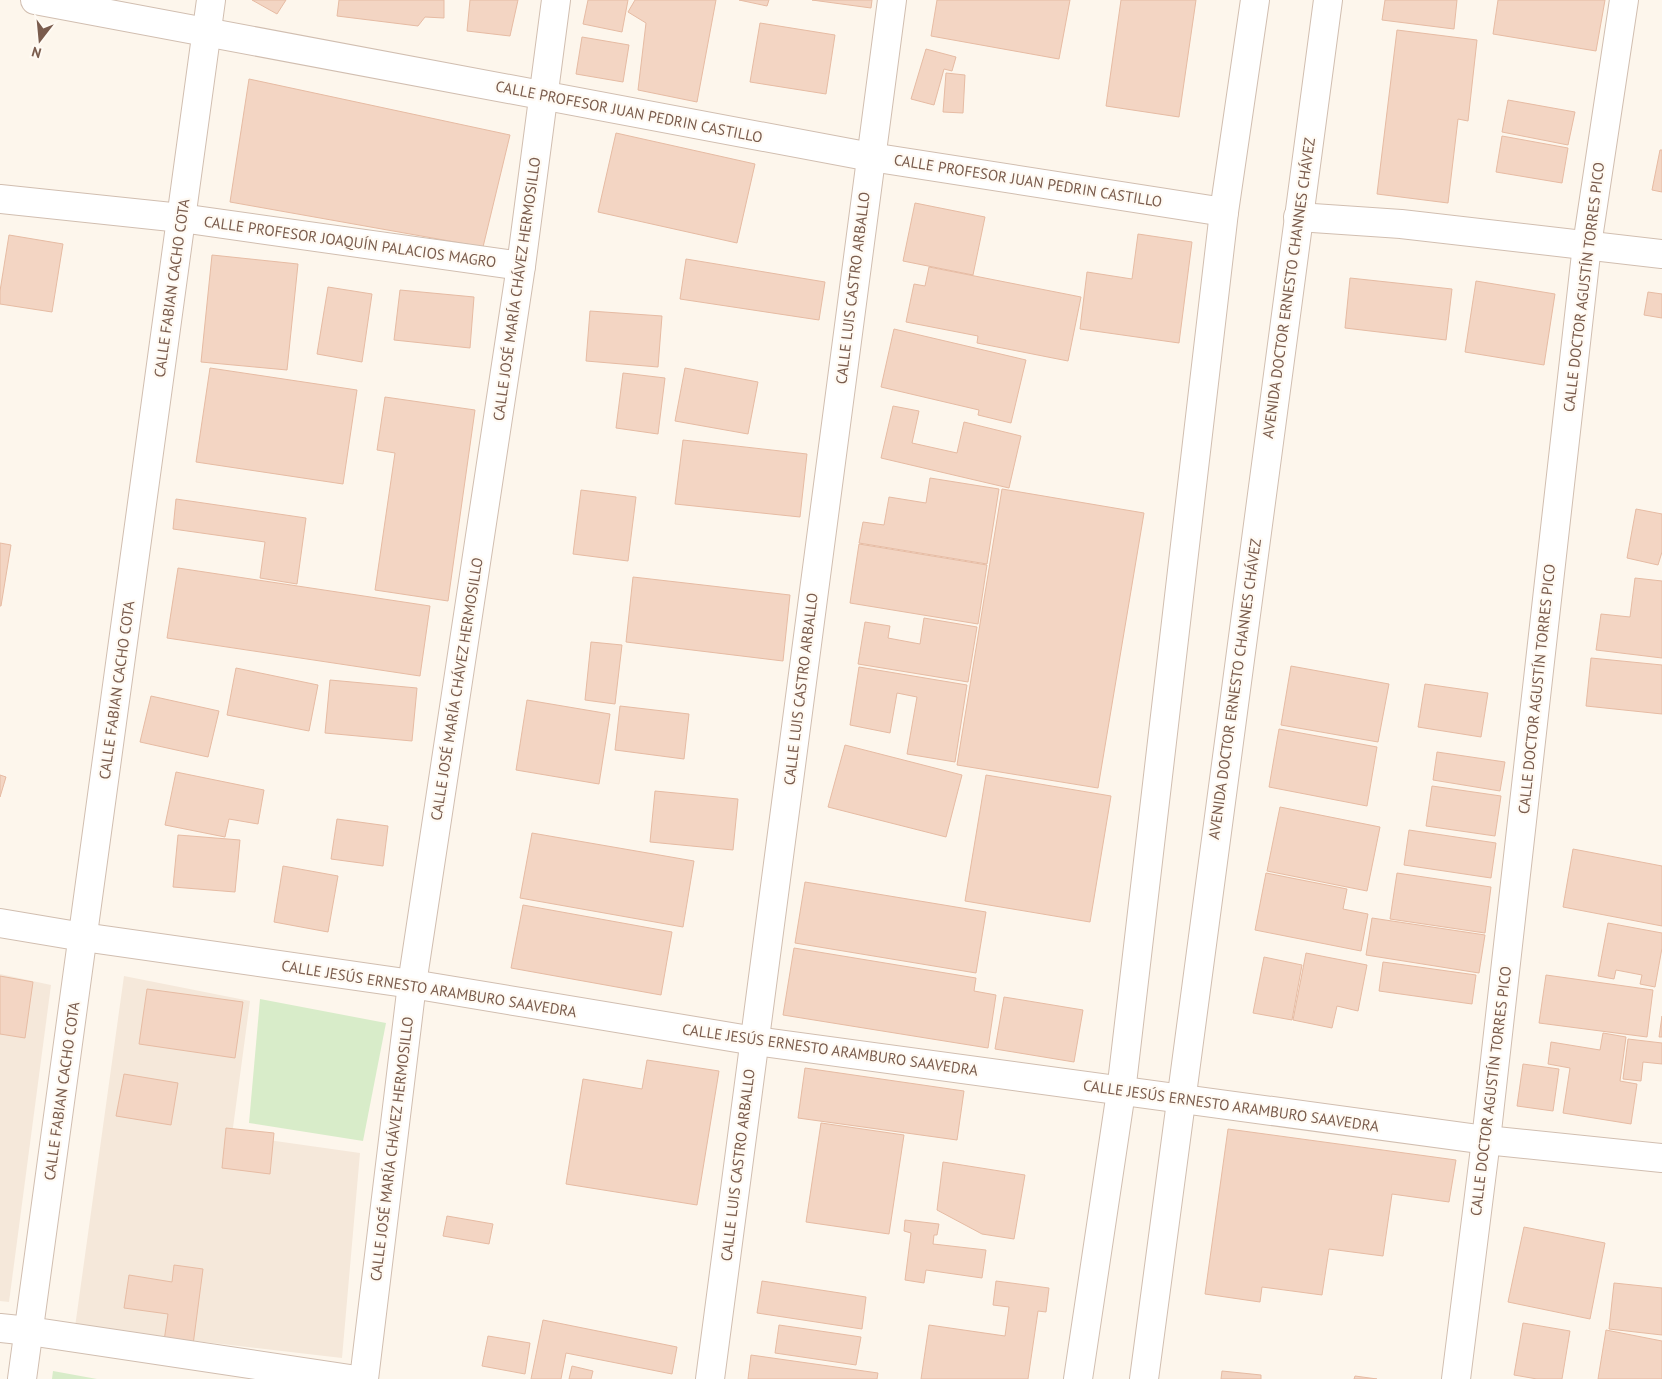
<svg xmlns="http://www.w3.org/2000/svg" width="1662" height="1379" font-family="'PT Sans',sans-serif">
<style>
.residential{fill:#f5e8da}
.green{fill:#d8ecc9}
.building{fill:#f3d5c3;stroke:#e6bba3}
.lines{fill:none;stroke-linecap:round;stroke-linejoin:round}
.minor-casing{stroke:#d1beb0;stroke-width:30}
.minor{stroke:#fff;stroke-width:28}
.labels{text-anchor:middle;stroke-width:4.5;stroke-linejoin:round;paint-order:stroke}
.street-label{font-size:15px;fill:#7a5c4d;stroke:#fffaf3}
</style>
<rect width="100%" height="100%" fill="#fdf6ec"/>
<!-- residential -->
<g class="residential">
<path d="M 0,974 L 51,985 L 9,1302 L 0,1301 Z"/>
<path d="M 124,976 L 250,1001 L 232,1135 L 360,1153 L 342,1358 L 75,1327 Z"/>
</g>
<!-- green -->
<g class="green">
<path d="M 260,999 L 386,1023 L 363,1141 L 249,1123 Z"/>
<path d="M 53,1371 L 97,1379 L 52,1379 Z"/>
</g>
<!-- building -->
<g class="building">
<path d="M 252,0 L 286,0 L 277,14 Z"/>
<path d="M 339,0 L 444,0 L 444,18 L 425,17 L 418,26 L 337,16 Z"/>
<path d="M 470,0 L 518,0 L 510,36 L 467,31 Z"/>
<path d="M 588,0 L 628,0 L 622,32 L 583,24 Z"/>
<path d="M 635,0 L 716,0 L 697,102 L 638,90 L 646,23 L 628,12 Z"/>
<path d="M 739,0 L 769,0 L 767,6 Z"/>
<path d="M 812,0 L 872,0 L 871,8 Z"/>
<path d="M 937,0 L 1070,0 L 1059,59 L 931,36 Z"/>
<path d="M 1121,0 L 1196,0 L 1179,117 L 1106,106 Z"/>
<path d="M 1385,0 L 1457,0 L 1454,29 L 1382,20 Z"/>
<path d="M 1498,0 L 1605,0 L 1596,51 L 1493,34 Z"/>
<path d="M 760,23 L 835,35 L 826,94 L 750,82 Z"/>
<path d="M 1397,30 L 1477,40 L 1468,121 L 1458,119 L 1448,203 L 1377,194 Z"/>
<path d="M 582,37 L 629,45 L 623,82 L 576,74 Z"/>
<path d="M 926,49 L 956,57 L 952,71 L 944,69 L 934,105 L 911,99 Z"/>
<path d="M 946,73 L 965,75 L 963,113 L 943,112 Z"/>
<path d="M 249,79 L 510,135 L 483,247 L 230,202 Z"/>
<path d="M 1508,100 L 1575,112 L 1568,145 L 1502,132 Z"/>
<path d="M 616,133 L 755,164 L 737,243 L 598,212 Z"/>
<path d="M 1502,136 L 1568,148 L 1562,183 L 1496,172 Z"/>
<path d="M 1660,150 L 1662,150 L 1662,192 L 1652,190 Z"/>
<path d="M 915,203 L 985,217 L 973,275 L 903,261 Z"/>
<path d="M 1138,234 L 1192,242 L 1179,343 L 1080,329 L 1087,272 L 1132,279 Z"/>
<path d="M 9,235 L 63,244 L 52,312 L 0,304 L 0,291 Z"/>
<path d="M 212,255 L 298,264 L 287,370 L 201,362 Z"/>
<path d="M 686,259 L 825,282 L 819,320 L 680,299 Z"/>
<path d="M 929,267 L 1081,297 L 1068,361 L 977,343 L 978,336 L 906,322 L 914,284 L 925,286 Z"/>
<path d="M 1350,278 L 1452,289 L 1446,340 L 1345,328 Z"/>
<path d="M 1476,281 L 1555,294 L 1544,365 L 1465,352 Z"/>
<path d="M 328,287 L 372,294 L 362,362 L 317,354 Z"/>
<path d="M 400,290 L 474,297 L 470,348 L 394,340 Z"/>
<path d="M 1648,292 L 1662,294 L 1662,318 L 1644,315 Z"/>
<path d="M 590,311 L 662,316 L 658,367 L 586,361 Z"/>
<path d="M 894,329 L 1026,360 L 1011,423 L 978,415 L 979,410 L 881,387 Z"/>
<path d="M 210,368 L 357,390 L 343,484 L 196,462 Z"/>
<path d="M 685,368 L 758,382 L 748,434 L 675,421 Z"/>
<path d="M 623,373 L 665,378 L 658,434 L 616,428 Z"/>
<path d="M 385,397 L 475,410 L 448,601 L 375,590 L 395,453 L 377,450 Z"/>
<path d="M 893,406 L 919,411 L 912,443 L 957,453 L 964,422 L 1021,436 L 1009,488 L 881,458 Z"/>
<path d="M 683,440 L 807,454 L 800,517 L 675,504 Z"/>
<path d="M 930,478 L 999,489 L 987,564 L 859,543 L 863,522 L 884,525 L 889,497 L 926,503 Z"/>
<path d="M 1002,489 L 1144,513 L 1098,788 L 957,765 Z"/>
<path d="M 581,490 L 636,497 L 628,561 L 573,554 Z"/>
<path d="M 176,499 L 306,518 L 297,584 L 260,578 L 265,542 L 173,529 Z"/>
<path d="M 1636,509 L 1662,514 L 1662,552 L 1658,565 L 1627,558 Z"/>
<path d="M 0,543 L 11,545 L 1,606 L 0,606 Z"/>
<path d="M 859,544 L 987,565 L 978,624 L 850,603 Z"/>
<path d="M 178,568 L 430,606 L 420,676 L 167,638 Z"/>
<path d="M 633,577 L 790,595 L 783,661 L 626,642 Z"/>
<path d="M 1635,578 L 1662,581 L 1662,658 L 1596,650 L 1601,614 L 1630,617 Z"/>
<path d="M 924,618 L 977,627 L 968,682 L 858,664 L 865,622 L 890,626 L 888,638 L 920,644 Z"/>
<path d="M 591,642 L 622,645 L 615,704 L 585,700 Z"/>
<path d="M 1591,658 L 1662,665 L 1662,714 L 1586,706 Z"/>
<path d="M 1291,666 L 1389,684 L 1378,742 L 1281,725 Z"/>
<path d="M 859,667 L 967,685 L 955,762 L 907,754 L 917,697 L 897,693 L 890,733 L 850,725 Z"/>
<path d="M 236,668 L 318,685 L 309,731 L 227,715 Z"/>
<path d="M 330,680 L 417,688 L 412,741 L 325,733 Z"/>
<path d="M 1425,684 L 1488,693 L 1481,737 L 1418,727 Z"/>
<path d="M 151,696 L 219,711 L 208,757 L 140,742 Z"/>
<path d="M 527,700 L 610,714 L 599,784 L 516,770 Z"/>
<path d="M 620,706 L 689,714 L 684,759 L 615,750 Z"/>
<path d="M 1279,729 L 1377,747 L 1367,806 L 1269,787 Z"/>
<path d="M 845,745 L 962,775 L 946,837 L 828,807 Z"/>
<path d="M 1437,752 L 1505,762 L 1500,791 L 1433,780 Z"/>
<path d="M 176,772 L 264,790 L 258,824 L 229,819 L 225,837 L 165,825 Z"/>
<path d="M 0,775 L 6,777 L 0,797 Z"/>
<path d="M 986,775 L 1111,796 L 1090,922 L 965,901 Z"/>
<path d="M 1432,786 L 1501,796 L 1495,836 L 1426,826 Z"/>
<path d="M 655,791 L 738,799 L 733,850 L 650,842 Z"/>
<path d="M 1280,807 L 1380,827 L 1367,891 L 1267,871 Z"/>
<path d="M 337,819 L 388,826 L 383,866 L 331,859 Z"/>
<path d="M 1409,830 L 1496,843 L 1491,878 L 1404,865 Z"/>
<path d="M 532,833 L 694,861 L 683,927 L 520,898 Z"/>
<path d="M 178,835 L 240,840 L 235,892 L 173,887 Z"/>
<path d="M 1573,849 L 1662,866 L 1662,926 L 1563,907 Z"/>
<path d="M 283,866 L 338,876 L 328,932 L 274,922 Z"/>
<path d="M 1266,873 L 1347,889 L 1343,909 L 1368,914 L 1361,951 L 1255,930 Z"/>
<path d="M 1397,873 L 1491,887 L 1485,933 L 1390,919 Z"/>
<path d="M 805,882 L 986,912 L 976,973 L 795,943 Z"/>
<path d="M 523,905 L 672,932 L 661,995 L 511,968 Z"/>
<path d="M 1372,918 L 1485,935 L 1479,973 L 1366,955 Z"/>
<path d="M 1608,923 L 1662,933 L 1662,948 L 1655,987 L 1640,984 L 1642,975 L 1616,970 L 1614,979 L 1598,976 Z"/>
<path d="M 794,948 L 976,978 L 974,991 L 996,995 L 988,1048 L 783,1015 Z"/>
<path d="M 1306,953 L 1367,965 L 1358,1011 L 1337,1006 L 1332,1028 L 1293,1020 Z"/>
<path d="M 1264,957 L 1302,965 L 1292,1020 L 1253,1013 Z"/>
<path d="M 1383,962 L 1476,975 L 1472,1004 L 1379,991 Z"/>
<path d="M 1546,975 L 1653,990 L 1647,1037 L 1539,1023 Z"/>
<path d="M 0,976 L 33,982 L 25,1038 L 0,1034 Z"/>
<path d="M 147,989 L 243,1002 L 235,1058 L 139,1044 Z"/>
<path d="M 1004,997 L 1083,1010 L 1074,1062 L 995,1049 Z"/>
<path d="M 1662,1016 L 1662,1037 L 1659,1037 Z"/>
<path d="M 1603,1033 L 1626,1037 L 1620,1081 L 1637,1084 L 1631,1124 L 1563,1113 L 1570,1068 L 1548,1064 L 1551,1042 L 1600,1050 Z"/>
<path d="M 1628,1039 L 1662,1043 L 1662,1064 L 1643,1062 L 1641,1081 L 1623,1079 Z"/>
<path d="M 647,1060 L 719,1071 L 697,1205 L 566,1184 L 583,1079 L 642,1089 Z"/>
<path d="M 1523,1064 L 1559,1069 L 1553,1111 L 1517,1106 Z"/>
<path d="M 805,1068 L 964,1091 L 957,1140 L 798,1118 Z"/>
<path d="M 124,1074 L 178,1083 L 171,1125 L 116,1116 Z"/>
<path d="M 821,1123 L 904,1135 L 889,1234 L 806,1222 Z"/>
<path d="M 226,1128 L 274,1133 L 270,1174 L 222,1168 Z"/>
<path d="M 1228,1129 L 1456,1160 L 1449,1202 L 1392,1194 L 1383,1256 L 1329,1249 L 1322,1295 L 1262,1287 L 1260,1302 L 1205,1294 Z"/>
<path d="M 943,1162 L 1025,1175 L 1014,1239 L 982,1234 L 937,1210 Z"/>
<path d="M 447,1216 L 493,1224 L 489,1244 L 443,1236 Z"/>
<path d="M 905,1220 L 939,1224 L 937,1235 L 934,1235 L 933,1244 L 986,1250 L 982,1278 L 926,1270 L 924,1283 L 905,1280 L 911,1233 L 904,1231 Z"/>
<path d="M 1524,1227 L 1605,1243 L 1590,1319 L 1508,1302 Z"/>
<path d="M 174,1265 L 203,1269 L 193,1345 L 164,1341 L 168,1314 L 124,1308 L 129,1275 L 172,1282 Z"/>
<path d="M 762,1281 L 866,1297 L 862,1329 L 757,1313 Z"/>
<path d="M 996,1281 L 1049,1288 L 1046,1312 L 1038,1311 L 1028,1379 L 921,1379 L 929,1325 L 1005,1336 L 1009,1307 L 993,1305 Z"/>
<path d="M 1614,1283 L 1662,1288 L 1662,1335 L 1609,1329 Z"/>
<path d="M 543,1320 L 677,1347 L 672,1374 L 566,1353 L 561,1379 L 531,1379 Z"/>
<path d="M 1523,1323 L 1570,1331 L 1562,1379 L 1537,1379 L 1514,1375 Z"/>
<path d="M 779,1325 L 861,1337 L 856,1365 L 775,1353 Z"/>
<path d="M 1606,1330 L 1662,1341 L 1662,1379 L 1598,1379 Z"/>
<path d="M 488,1336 L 530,1343 L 525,1374 L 482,1366 Z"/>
<path d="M 751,1355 L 878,1373 L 877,1379 L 748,1379 Z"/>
<path d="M 572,1366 L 593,1371 L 591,1379 L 569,1379 Z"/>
<path d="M 1222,1371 L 1261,1375 L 1261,1379 L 1221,1379 Z"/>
<path d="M 1355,1376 L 1377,1379 L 1354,1379 Z"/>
</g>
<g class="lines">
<defs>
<g id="minor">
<path d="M 35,0 L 871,157 L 1224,212"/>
<path d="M 0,199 L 181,218 L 521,266"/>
<path d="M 1298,217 L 1401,224 L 1662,254"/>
<path d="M 0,923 L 83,937 L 412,984 L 755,1041 L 1486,1140 L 1662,1158"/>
<path d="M 0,1328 L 29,1331 L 350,1379"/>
<path d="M 22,1379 L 211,0"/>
<path d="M 364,1379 L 412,984 L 521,266 L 556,0"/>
<path d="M 710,1379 L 892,0"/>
<path d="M 1078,1379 L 1121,1092 L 1224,212 L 1255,0"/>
<path d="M 1144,1379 L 1328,0"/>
<path d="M 1456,1379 L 1486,1140 L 1587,245 L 1624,0"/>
</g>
</defs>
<!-- minor casing -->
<use href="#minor" class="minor-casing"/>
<!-- minor -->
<use href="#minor" class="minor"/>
</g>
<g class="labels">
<!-- street labels -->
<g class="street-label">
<text transform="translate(629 112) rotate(11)" y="5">CALLE PROFESOR JUAN PEDRIN CASTILLO</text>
<text transform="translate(1028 181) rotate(9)" y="5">CALLE PROFESOR JUAN PEDRIN CASTILLO</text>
<text transform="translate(350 242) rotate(8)" y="5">CALLE PROFESOR JOAQUÍN PALACIOS MAGRO</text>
<text transform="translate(1584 287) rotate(-83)" y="5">CALLE DOCTOR AGUSTÍN TORRES PICO</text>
<text transform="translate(172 288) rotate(-82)" y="5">CALLE FABIAN CACHO COTA</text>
<text transform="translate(853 288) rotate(-83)" y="5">CALLE LUIS CASTRO ARBALLO</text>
<text transform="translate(1289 288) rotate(-82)" y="5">AVENIDA DOCTOR ERNESTO CHANNES CHÁVEZ</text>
<text transform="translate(517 289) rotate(-82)" y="5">CALLE JOSÉ MARÍA CHÁVEZ HERMOSILLO</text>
<text transform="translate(457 689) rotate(-81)" y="5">CALLE JOSÉ MARÍA CHÁVEZ HERMOSILLO</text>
<text transform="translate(801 689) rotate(-83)" y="5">CALLE LUIS CASTRO ARBALLO</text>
<text transform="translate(1235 689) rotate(-82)" y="5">AVENIDA DOCTOR ERNESTO CHANNES CHÁVEZ</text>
<text transform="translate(1537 689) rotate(-84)" y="5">CALLE DOCTOR AGUSTÍN TORRES PICO</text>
<text transform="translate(117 690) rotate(-82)" y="5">CALLE FABIAN CACHO COTA</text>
<text transform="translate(429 989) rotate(9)" y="5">CALLE JESÚS ERNESTO ARAMBURO SAAVEDRA</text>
<text transform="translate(830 1050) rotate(8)" y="5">CALLE JESÚS ERNESTO ARAMBURO SAAVEDRA</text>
<text transform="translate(62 1091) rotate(-82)" y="5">CALLE FABIAN CACHO COTA</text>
<text transform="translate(1491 1091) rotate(-83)" y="5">CALLE DOCTOR AGUSTÍN TORRES PICO</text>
<text transform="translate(1231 1106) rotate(8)" y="5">CALLE JESÚS ERNESTO ARAMBURO SAAVEDRA</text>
<text transform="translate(392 1149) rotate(-83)" y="5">CALLE JOSÉ MARÍA CHÁVEZ HERMOSILLO</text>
<text transform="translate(738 1165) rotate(-83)" y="5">CALLE LUIS CASTRO ARBALLO</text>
</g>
</g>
<!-- north arrow -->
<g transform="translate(40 40) rotate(196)" stroke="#fffaf3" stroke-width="4" paint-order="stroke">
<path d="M0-4L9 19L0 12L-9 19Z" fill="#7a5c4d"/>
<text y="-8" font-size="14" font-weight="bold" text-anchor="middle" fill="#7a5c4d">N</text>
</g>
</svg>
